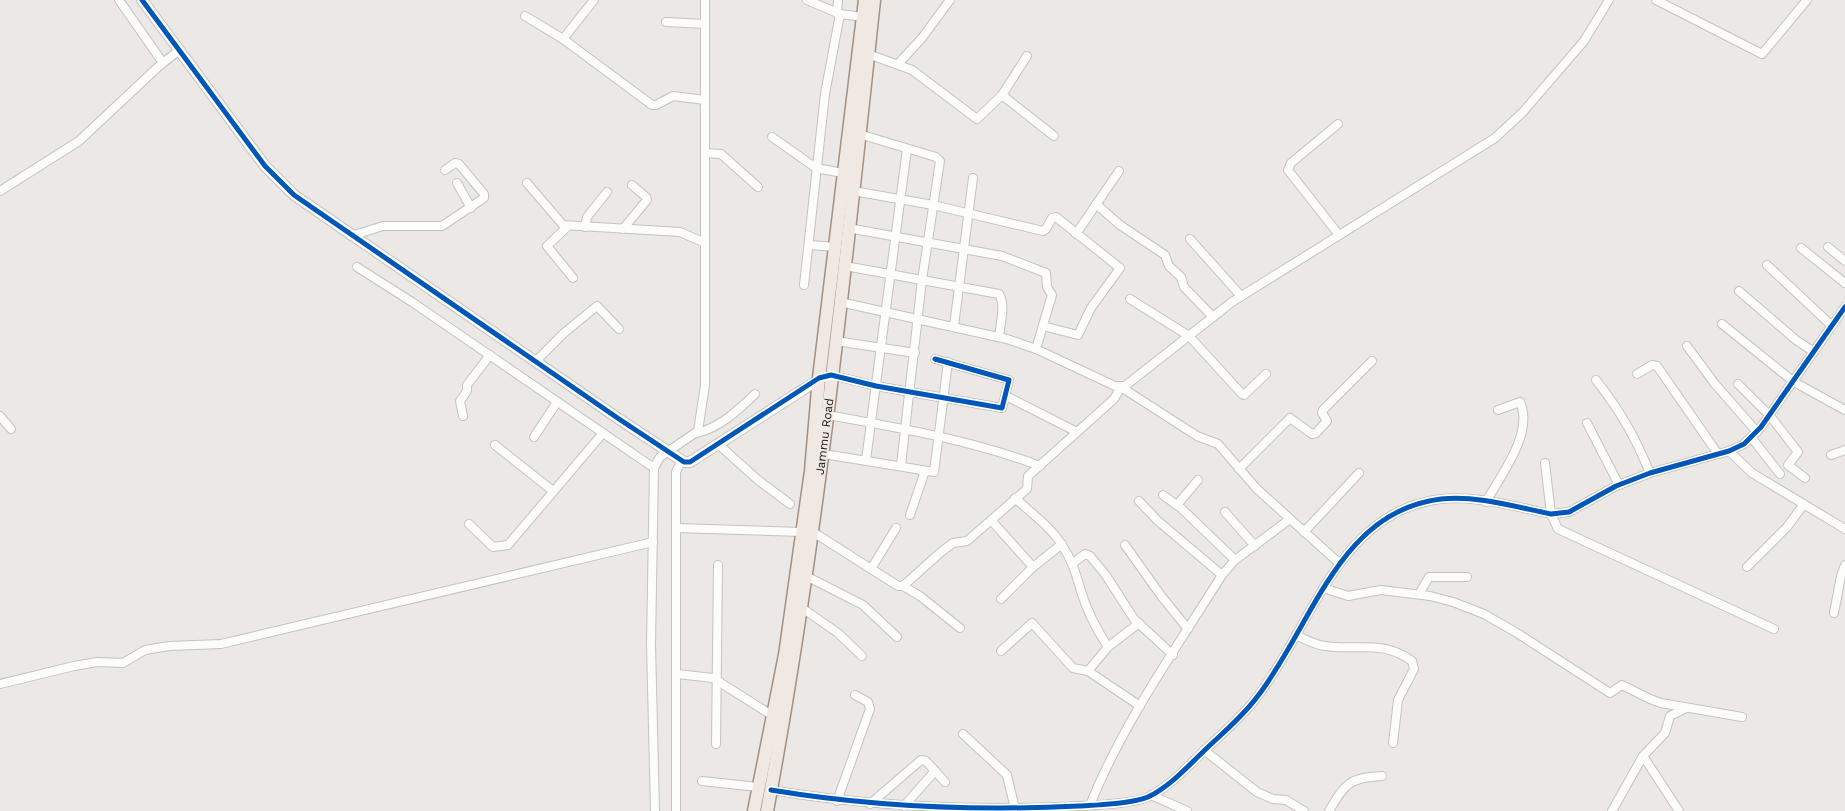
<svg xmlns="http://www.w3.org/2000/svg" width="1845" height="811" font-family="'Work Sans',sans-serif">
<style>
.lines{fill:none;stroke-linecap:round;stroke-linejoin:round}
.minor-casing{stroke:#c4c3c1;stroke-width:10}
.tertiary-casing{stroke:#c4c3c1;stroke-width:12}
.primary-casing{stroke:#a29082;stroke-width:15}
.minor{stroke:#fcfcfb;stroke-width:8}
.tertiary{stroke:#fcfcfb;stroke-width:10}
.primary{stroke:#f0e8e3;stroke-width:12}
.cycleway-casing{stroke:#fff;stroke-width:8}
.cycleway{stroke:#0057b8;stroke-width:5}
.labels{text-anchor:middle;stroke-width:5;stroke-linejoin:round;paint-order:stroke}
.street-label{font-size:12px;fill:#1d1d1d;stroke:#fff}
</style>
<rect width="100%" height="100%" fill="#ece8e5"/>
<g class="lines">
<defs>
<g id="minor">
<path d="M 119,0 L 163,63"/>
<path d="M 807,0 L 840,14 L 863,17"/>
<path d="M 1656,0 L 1762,54 L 1807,0"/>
<path d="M 837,13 L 838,0"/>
<path d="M 525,16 L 563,39 L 594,0"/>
<path d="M 666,22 L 705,24"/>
<path d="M 563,39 L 652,105 L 656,105 L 673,96 L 705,100"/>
<path d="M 868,54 L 912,70 L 977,119 L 1002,95 L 1027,56"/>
<path d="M 899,63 L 922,38 L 950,0"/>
<path d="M 1002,95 L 1054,136"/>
<path d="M 1338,124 L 1291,163 L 1288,170 L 1339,235"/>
<path d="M 859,134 L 936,157 L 940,161 L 922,280 L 901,465"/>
<path d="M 772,137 L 816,168 L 843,173"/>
<path d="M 705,153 L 721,154 L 758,187"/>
<path d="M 457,183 L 471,208"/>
<path d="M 527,183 L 563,225 L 680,232 L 705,243"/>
<path d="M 0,191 L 79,141 L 158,67 L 178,51"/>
<path d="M 853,191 L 933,205 L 1043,231 L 1046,229 L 1052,218 L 1056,217 L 1120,268 L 1091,308 L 1078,335 L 1043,326"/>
<path d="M 1096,204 L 1120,225 L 1165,255 L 1169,266 L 1181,277 L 1184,287 L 1213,317"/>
<path d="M 568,226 L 547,246 L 573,278"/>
<path d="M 585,227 L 587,217 L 607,192"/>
<path d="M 848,228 L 1002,256 L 1046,273 L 1047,287 L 1052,295 L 1036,349"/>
<path d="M 623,229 L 647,200 L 646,197 L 632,185"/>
<path d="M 1076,234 L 1119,171"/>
<path d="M 351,236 L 383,226 L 442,226 L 484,198 L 484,194 L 459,164 L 455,163 L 445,170"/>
<path d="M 1190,239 L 1241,296"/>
<path d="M 809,245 L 836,247"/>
<path d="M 1828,247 L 1845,261"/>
<path d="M 1801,248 L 1845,283"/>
<path d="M 1767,265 L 1831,325"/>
<path d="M 845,266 L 999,294 C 1006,305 1000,325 999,337"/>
<path d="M 357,267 L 412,302 L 654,468"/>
<path d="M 804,285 L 825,94 L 840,14"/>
<path d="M 1739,291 L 1796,340 L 1814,352"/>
<path d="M 1130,299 L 1189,336 L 1242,394 L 1244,395 L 1266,374"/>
<path d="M 840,302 L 1007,339 L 1036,349 L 1115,386 L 1125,386 L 1232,302 L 1495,138 L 1523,112 L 1584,41 L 1609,0"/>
<path d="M 1722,324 L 1794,382 L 1845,410"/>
<path d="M 954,326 L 973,178"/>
<path d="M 836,341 L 915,353"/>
<path d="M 1687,346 L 1715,384 L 1757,432"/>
<path d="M 535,362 L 564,333 L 597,306 L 619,329"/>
<path d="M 1637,374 L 1652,365 L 1657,366 L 1718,454"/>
<path d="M 831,375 L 876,386 L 1002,408 L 1009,380 L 935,359"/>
<path d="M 1596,380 C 1621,412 1634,435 1650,473"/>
<path d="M 1738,384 L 1770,416 L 1798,452 L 1788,465 L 1805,478"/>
<path d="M 1006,396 L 1077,432"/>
<path d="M 828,415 C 900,428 971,440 1040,466"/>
<path d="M 0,416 L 11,429"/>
<path d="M 463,416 L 460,401 L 467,391 L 467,385 L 490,355"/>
<path d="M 1587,423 L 1619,485"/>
<path d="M 697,433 C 721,427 738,410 755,394"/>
<path d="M 534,437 L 557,402"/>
<path d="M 1751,437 L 1780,474"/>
<path d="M 718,444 L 758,480 L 790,504"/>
<path d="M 495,445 L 553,491"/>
<path d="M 1729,451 L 1752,473 L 1845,529"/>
<path d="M 824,454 L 934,472 L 948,362"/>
<path d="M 1831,455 L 1845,450"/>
<path d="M 866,460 L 907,149"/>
<path d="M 1545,463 L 1551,514 L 1558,529 L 1774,629"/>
<path d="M 1239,469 L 1290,418 L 1312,434 L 1316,433 L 1327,421 L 1322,413 L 1323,410 L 1372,361"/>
<path d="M 1163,495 L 1182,509 L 1235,560"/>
<path d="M 1015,498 C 1031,513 1051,527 1062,545 C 1072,560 1076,574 1081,591 C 1087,612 1097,630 1108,647"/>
<path d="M 1139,501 L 1158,521 L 1222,575"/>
<path d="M 1486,502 C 1501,475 1534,433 1520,402 L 1498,410"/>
<path d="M 1177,505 L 1198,480"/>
<path d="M 1225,512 L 1255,546"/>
<path d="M 910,515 L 925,471"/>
<path d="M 991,520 L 1033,567"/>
<path d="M 469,524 L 493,547 L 508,545 L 603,433"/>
<path d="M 677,528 L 802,532"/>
<path d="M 813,532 L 898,586 L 903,586 L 941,552 L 953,543 L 967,541 L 1027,489 L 1028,476 L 1114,399 L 1121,387 L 1197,436 L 1218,444 L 1257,489 L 1339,563"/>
<path d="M 1304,532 L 1359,473"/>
<path d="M 1125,545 L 1162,597 L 1188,629"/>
<path d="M 1073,563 L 1085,554 L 1090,556 L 1105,574 L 1134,619 L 1173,655"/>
<path d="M 1747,567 L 1787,527 L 1804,504"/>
<path d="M 871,569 L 896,528"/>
<path d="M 806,576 L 863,605 L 897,637"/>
<path d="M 903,586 L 920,596 L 960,628"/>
<path d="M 1323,588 L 1348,596 L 1381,590 L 1430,596 L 1453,602 L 1484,614 L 1517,633 L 1610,693 L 1622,685 L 1650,699 L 1661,703 L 1742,717"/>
<path d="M 1419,594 L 1429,577 L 1467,577"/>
<path d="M 1001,599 L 1033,567 L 1062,544"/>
<path d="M 802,608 L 838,633 L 862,656"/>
<path d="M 1834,613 L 1841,576 L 1845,565"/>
<path d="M 1296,635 C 1305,639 1315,645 1325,646 C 1356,651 1382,639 1412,661 L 1414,669 L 1398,700 L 1393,743"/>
<path d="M 1001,651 L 1032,623 L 1073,668 L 1088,671 L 1140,706"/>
<path d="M 1088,671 L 1108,647 L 1139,623"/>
<path d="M 677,674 L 713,678 L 773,716"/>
<path d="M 0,684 L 74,666 L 97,662 L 123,663 L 145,650 L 169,646 L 221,644 L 653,542"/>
<path d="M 963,734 L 1007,775 L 1015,809"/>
<path d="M 716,744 L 718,565"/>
<path d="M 1204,750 L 1257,792 L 1273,799 L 1286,800 L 1304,811"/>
<path d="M 1643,756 L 1679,811"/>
<path d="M 702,781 L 758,787"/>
<path d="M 771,790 C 873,807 976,811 1079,806 C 1098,805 1131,804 1148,797 C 1171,786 1190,764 1208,747 C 1225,731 1243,716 1257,697 C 1312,627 1338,511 1441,499 C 1477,495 1516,507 1551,514 L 1569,512 L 1616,486 L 1650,473 L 1729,451 L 1744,444 L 1761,427 L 1845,307"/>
<path d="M 1151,795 L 1187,811"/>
<path d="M 837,801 L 870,709 L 868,702 L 855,695"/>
<path d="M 870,804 L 921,760 L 926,761 L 945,782"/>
<path d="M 1090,805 C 1123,723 1175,650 1222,575 L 1235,560 L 1290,519"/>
<path d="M 904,806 L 935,771"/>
<path d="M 655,811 L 651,644 L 654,468 L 660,457 L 698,431 L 705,385 L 705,0"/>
<path d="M 676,811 L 676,472 L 682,460"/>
<path d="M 1329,811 C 1346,782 1350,778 1382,776"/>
<path d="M 1612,811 L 1643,756 L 1665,733 L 1670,716 L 1686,708"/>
</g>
<path id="tertiary" d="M 142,0 L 265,166 L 294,195 L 619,419 L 684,462 L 690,462 L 823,377"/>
<g id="primary">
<path d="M 754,811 L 785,655 L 811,471 L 819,378 L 865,0"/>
<path id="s1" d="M 767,811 C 817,543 845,271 874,0"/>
</g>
</defs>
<!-- minor casing -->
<use href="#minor" class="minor-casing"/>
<!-- tertiary casing -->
<use href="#tertiary" class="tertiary-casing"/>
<!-- primary casing -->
<use href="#primary" class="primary-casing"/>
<!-- minor -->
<use href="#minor" class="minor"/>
<!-- tertiary -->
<use href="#tertiary" class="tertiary"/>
<!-- primary -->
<use href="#primary" class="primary"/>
<defs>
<g id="cycleway">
<path d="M 142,0 L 265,166 L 294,195 L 619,419 L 684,462 L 690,462 L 819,378 L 831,375 L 876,386 L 1002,408 L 1009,380 L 935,359"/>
<path d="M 771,790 C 873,807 976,811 1079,806 C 1098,805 1131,804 1148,797 C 1171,786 1190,764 1208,747 C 1225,731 1243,716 1257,697 C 1312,627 1338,511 1441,499 C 1477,495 1516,507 1551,514 L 1569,512 L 1616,486 L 1650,473 L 1729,451 L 1744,444 L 1761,427 L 1845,307"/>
</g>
</defs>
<!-- cycleway casing -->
<use href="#cycleway" class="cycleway-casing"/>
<!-- cycleway -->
<use href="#cycleway" class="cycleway"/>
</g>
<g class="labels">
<!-- street labels -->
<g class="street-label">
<text dy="4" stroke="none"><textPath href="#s1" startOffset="379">Jammu Road</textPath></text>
</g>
</g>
</svg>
